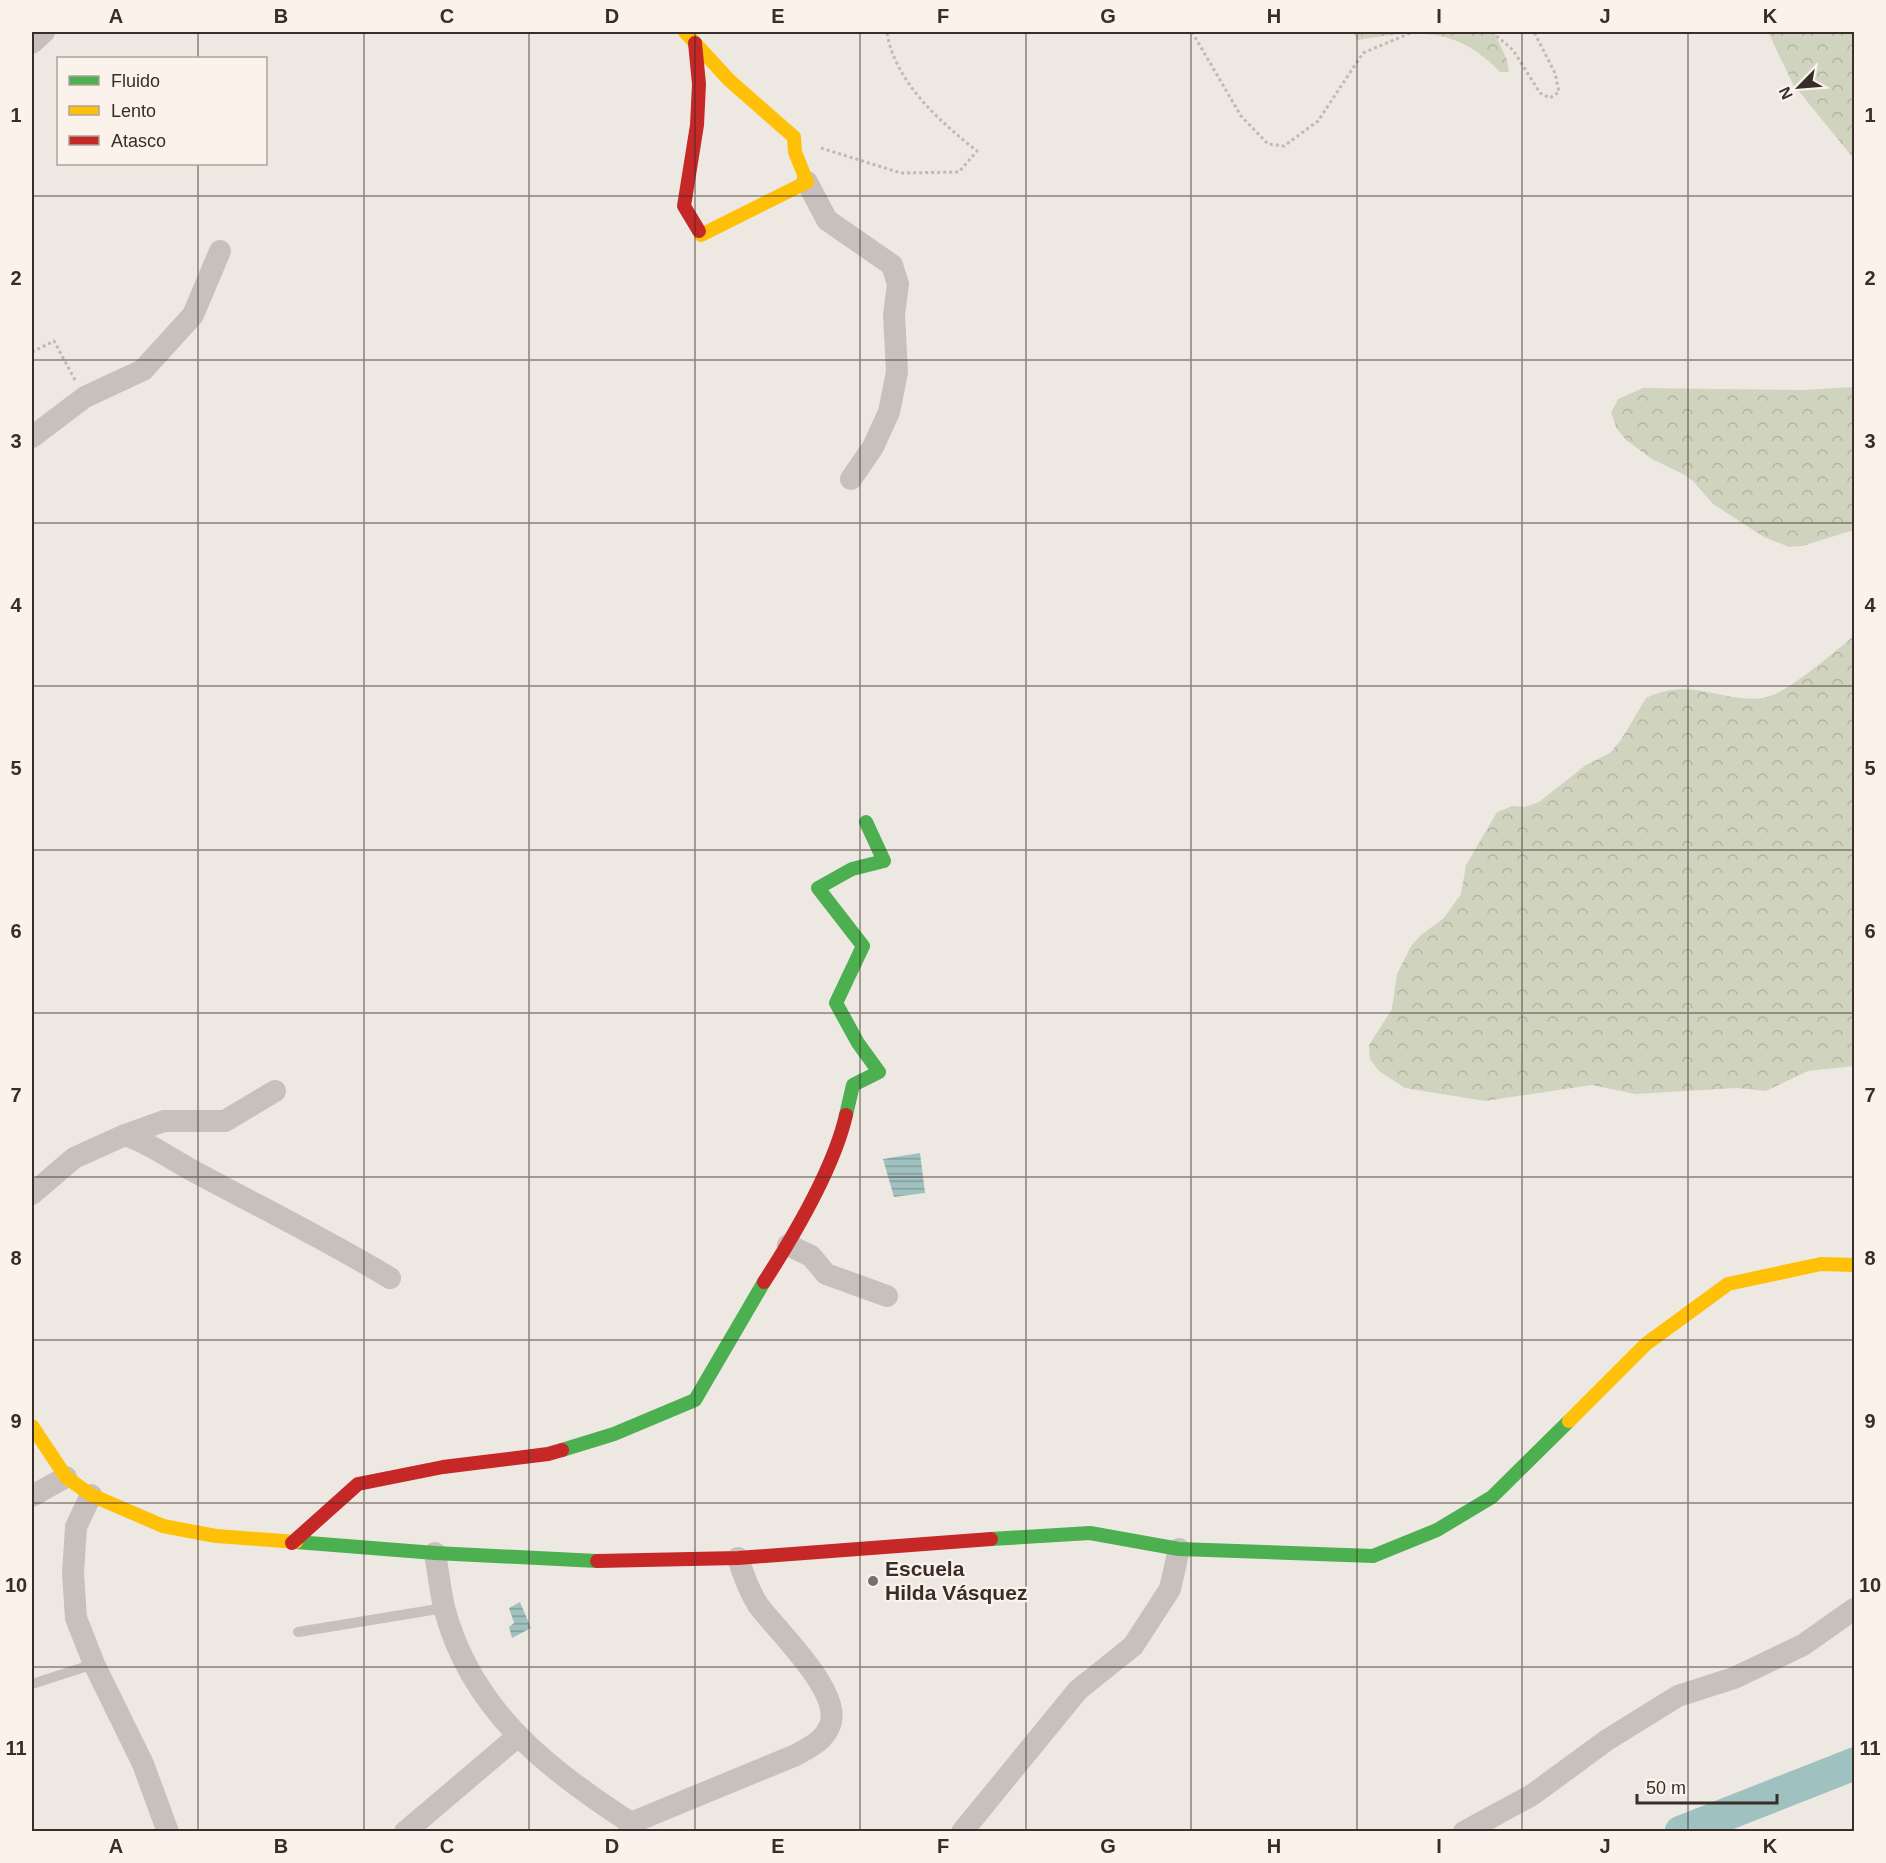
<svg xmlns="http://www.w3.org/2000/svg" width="1886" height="1863" font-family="Arial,sans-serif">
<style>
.forest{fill:url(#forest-crowns)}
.water{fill:url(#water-rules)}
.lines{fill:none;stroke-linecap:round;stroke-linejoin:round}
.river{stroke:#9fc1bf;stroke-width:33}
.path{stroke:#c0b9b4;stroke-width:3;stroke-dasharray:3 3;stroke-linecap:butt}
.lane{stroke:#c7c0bc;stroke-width:10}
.street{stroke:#c7c0bc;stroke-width:22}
.fast{stroke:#4caf50;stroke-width:14}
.slow{stroke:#ffc107;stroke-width:14}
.jam{stroke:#c62828;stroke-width:14}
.grid{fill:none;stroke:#392d29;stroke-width:1.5;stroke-opacity:0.55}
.poi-dot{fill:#786e6a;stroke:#faf2eb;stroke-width:2}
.labels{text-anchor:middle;stroke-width:4.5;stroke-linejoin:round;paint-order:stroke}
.poi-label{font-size:21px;font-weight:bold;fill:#392d29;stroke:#faf2eb;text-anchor:start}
.neatline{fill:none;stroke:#392d29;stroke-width:2}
.grid-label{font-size:20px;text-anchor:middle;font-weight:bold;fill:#392d29}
</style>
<defs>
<pattern id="forest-crowns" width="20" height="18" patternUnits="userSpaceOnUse" patternTransform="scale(1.5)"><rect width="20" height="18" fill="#d0d3bd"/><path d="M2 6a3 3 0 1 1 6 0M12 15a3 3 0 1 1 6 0" fill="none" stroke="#b3b5a2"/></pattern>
<pattern id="water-rules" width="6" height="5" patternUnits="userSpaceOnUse" patternTransform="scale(1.5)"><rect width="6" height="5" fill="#9fc1bf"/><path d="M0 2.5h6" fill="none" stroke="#839d9b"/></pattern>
</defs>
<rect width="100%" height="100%" fill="#eee8e3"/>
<!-- forest -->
<g class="forest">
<path d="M 1353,32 L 1494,32 L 1507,60 L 1509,72 L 1500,72 C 1455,25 1417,31 1357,40 Z"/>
<path d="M 1768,32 L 1854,32 L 1854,159 L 1793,84 Z"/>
<path d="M 1854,387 L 1854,530 L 1802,546 L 1789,547 L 1764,537 L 1713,504 L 1693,481 L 1683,474 L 1652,459 L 1626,440 L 1617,429 L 1611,413 L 1618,399 L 1643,388 L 1803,390 Z"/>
<path d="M 1854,636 L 1854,1066 L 1808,1071 L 1766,1091 L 1737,1088 L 1635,1094 L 1592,1085 L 1485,1101 L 1405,1088 L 1379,1071 L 1370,1059 L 1369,1045 L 1392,1009 L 1397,974 L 1411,946 L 1421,935 L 1444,918 L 1461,894 L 1466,865 L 1497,812 L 1512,806 L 1525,807 L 1539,802 L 1586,765 L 1610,753 L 1621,740 L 1646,698 C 1692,676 1722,703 1763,698 C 1786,695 1835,651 1854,636 Z"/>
</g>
<!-- water -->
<g class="water">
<path d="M 920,1153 L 925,1193 L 894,1197 L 883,1159 Z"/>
<path d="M 520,1602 L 531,1628 L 512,1638 L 509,1627 L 514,1623 L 509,1608 Z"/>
</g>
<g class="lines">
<!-- river -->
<path class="river" d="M 1681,1832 L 1854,1764"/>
<!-- path -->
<g class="path">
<path d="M 1192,32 L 1241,116 L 1268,144 L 1284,146 L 1318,121 L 1363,53 L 1413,32"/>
<path d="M 1492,32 L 1513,50 L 1540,93 L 1550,98 L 1559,92 L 1555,73 L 1534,32"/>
<path d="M 821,148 L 901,173 L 959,172 L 977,151 C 940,122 894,81 887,32"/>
<path d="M 32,352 L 54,341 L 75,380"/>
</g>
<!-- lane -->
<g class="lane">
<path d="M 298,1632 L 444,1608"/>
<path d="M 32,1684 L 94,1664"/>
</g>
<!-- street -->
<g class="street">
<path d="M 32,43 L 44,32"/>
<path d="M 807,182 L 827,220 L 892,265 L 898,284 L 894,315 L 897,372 L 889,412 L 873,447 L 851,479"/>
<path d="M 32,437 L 85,397 L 143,370 L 193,315 L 220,251"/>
<path d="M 125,1135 C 152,1144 172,1160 197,1173 C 262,1208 327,1240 390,1278"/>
<path d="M 32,1194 L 74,1158 L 125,1135 L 164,1121 L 225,1121 L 275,1091"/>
<path d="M 788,1245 L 811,1256 L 826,1274 L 887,1296"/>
<path d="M 91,1495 L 76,1527 L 73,1574 L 76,1618 L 94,1664 L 143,1764 L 168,1832"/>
<path d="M 32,1496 L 66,1477"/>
<path d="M 435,1553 C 438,1571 440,1589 444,1607 C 470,1709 547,1769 631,1823"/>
<path d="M 405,1832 L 518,1736"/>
<path d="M 629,1832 L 631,1823 L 796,1755 C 810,1747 824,1741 830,1725 C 843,1692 777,1631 758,1605 C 749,1591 743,1574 738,1558"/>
<path d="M 962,1832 L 1078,1690 L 1133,1646 L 1170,1589 L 1179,1549"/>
<path d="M 1464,1832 L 1532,1795 L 1607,1740 L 1678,1696 L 1734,1678 L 1803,1645 L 1854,1609"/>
</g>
<!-- fast -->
<g class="fast">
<path d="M 846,1115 L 853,1085 L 879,1072 L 858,1043 L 836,1003 L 863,946 L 818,888 L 852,869 L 884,861 L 866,822"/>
<path d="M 562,1450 L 614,1434 L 695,1400 L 764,1282"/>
<path d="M 991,1539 L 1090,1533 L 1179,1549 L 1373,1556 L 1437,1530 L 1492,1497 L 1569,1421"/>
<path d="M 296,1542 L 435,1553 L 597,1561"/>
</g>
<!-- slow -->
<g class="slow">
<path d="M 685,32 L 729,80 L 794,137 L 795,152 L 807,182 L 701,235 L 699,231"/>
<path d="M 1569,1421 L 1646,1344 L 1728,1284 L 1821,1264 L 1854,1265"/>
<path d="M 32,1426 L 66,1477 L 91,1495 L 163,1526 L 216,1536 L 296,1542"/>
</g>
<!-- jam -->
<g class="jam">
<path d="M 695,43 L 699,84 L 697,125 L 684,206 L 699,231"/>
<path d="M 764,1282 C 793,1237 834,1167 846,1115"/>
<path d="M 292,1543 L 358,1484 L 443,1467 L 548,1454 L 562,1450"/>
<path d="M 597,1561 L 738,1558 L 991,1539"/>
</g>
</g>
<!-- grid -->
<path class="grid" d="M 198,32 L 198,58M 364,32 L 364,1832M 529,32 L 529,1832M 695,32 L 695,1832M 860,32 L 860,1832M 1026,32 L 1026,1832M 1191,32 L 1191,1832M 1357,32 L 1357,1832M 1522,32 L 1522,1832M 1688,32 L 1688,1832M 198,164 L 198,1832M 32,196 L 1854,196M 32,360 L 1854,360M 32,523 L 1854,523M 32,686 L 1854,686M 32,850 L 1854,850M 32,1013 L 1854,1013M 32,1177 L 1854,1177M 32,1340 L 1854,1340M 32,1503 L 1854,1503M 32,1667 L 1854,1667"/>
<!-- markers -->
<circle class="poi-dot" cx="873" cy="1581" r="6"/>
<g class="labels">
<!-- poi labels -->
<g class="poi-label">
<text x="885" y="1576">Escuela<tspan x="885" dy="24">Hilda Vásquez</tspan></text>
</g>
</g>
<!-- border -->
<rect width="1886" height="1863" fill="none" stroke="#faf2eb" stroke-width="66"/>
<!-- legend -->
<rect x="57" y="57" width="210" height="108" fill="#faf2eb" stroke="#ada39d" stroke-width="1.5"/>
<rect x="69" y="76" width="30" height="9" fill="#4caf50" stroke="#ada39d" stroke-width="1.5"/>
<text x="111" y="87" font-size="18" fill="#392d29">Fluido</text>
<rect x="69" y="106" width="30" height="9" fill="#ffc107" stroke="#ada39d" stroke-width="1.5"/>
<text x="111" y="117" font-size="18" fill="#392d29">Lento</text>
<rect x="69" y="136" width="30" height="9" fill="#c62828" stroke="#ada39d" stroke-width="1.5"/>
<text x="111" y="147" font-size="18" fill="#392d29">Atasco</text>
<!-- north arrow -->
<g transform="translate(1799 87) rotate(245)" stroke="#faf2eb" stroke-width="4.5" paint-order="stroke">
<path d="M0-4.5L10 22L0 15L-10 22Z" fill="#392d29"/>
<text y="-9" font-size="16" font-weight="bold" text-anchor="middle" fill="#392d29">N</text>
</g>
<!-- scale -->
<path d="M1637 1794v9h140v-9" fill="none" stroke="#392d29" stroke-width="3"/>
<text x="1646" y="1794" font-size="18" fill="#392d29" stroke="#faf2eb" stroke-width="4.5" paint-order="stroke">50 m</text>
<rect x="33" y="33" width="1820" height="1797" class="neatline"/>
<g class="grid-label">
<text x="116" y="23">A</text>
<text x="281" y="23">B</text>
<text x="447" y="23">C</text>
<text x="612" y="23">D</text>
<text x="778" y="23">E</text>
<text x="943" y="23">F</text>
<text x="1108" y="23">G</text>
<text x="1274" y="23">H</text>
<text x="1439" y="23">I</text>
<text x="1605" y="23">J</text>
<text x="1770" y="23">K</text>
<text x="16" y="122">1</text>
<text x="1870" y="122">1</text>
<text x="16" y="285">2</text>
<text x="1870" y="285">2</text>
<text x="16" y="448">3</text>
<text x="1870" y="448">3</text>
<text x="16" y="612">4</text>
<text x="1870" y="612">4</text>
<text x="16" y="775">5</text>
<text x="1870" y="775">5</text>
<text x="16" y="938">6</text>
<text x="1870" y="938">6</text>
<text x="16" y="1102">7</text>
<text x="1870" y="1102">7</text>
<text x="16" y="1265">8</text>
<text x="1870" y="1265">8</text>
<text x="16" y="1428">9</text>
<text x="1870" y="1428">9</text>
<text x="16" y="1592">10</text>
<text x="1870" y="1592">10</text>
<text x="16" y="1755">11</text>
<text x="1870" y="1755">11</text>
<text x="116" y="1853">A</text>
<text x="281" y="1853">B</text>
<text x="447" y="1853">C</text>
<text x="612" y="1853">D</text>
<text x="778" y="1853">E</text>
<text x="943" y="1853">F</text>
<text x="1108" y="1853">G</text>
<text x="1274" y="1853">H</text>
<text x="1439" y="1853">I</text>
<text x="1605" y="1853">J</text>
<text x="1770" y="1853">K</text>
</g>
</svg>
